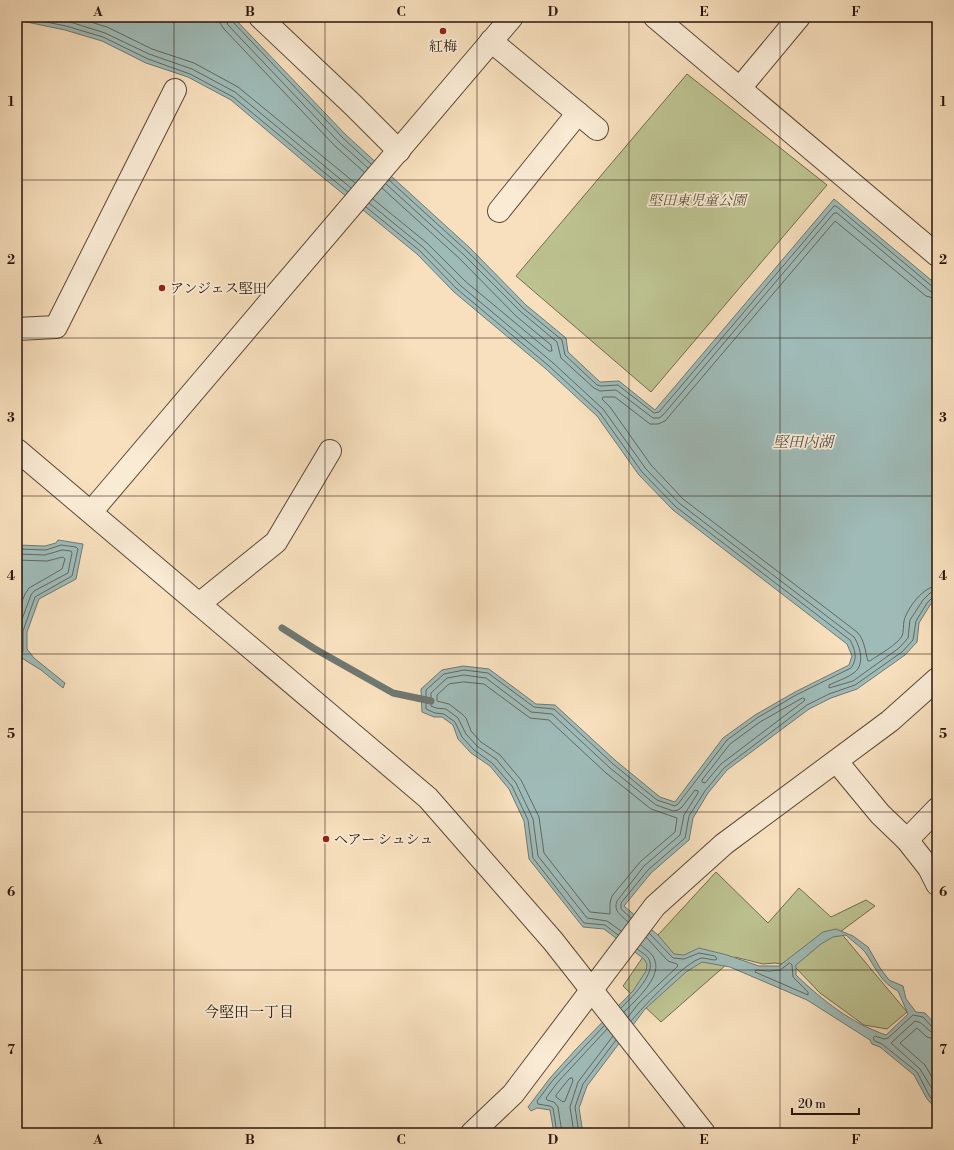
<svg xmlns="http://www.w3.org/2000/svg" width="954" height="1150" font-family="'Libre Bodoni','Noto Serif JP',serif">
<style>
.green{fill:#bdc291;stroke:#726b4e}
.water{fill:#9fbbb8;stroke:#6f7872;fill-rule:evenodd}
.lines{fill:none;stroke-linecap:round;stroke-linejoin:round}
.shore{stroke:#636861;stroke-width:1}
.stream{stroke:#6f7872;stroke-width:7}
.minor-casing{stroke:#5b4737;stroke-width:24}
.minor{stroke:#faebd5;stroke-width:22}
.grid{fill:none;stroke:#27140a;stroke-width:1;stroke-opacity:0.55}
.poi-dot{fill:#8f2418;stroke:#faebd5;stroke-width:1.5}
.labels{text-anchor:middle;stroke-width:3.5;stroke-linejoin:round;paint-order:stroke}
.poi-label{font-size:14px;fill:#27140a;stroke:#faebd5;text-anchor:start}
.park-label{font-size:14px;font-style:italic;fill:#5c5139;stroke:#faebd5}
.water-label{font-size:15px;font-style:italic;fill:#514e47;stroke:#faebd5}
.neighbourhood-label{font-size:15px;fill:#27140a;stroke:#faebd5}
.neatline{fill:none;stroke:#27140a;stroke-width:1.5}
.grid-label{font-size:13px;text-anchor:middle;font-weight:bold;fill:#27140a}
</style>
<rect width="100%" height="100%" fill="#f8e0be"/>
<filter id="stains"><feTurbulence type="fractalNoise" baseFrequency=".005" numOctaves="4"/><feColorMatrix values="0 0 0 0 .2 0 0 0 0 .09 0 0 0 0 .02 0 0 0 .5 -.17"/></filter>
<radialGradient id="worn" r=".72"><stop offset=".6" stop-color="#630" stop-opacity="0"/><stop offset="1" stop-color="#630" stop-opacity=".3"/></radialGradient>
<!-- green -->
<g class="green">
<path d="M 687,74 L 827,185 L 651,392 L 516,276 Z"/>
<path d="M 716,872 L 768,923 L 799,888 L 831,917 L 866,900 L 875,906 L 840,932 L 907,1012 L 887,1029 L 864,1025 L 820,993 L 794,966 L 775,963 L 763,964 L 735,957 L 661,1022 L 623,986 L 658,935 Z"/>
</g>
<!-- water -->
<g class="water">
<path d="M 17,17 L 233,17 L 346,135 L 470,248 L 526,305 L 566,338 L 568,352 L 600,382 L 619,381 L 655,410 L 834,199 L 937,285 L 937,599 L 930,605 L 919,623 L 917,642 L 905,655 L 857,689 L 831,698 L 809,709 L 727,770 L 708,793 L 693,818 L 689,840 L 651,873 L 624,906 L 658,935 L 674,954 L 684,955 L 699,948 L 727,955 L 759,966 L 779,966 L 823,932 L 836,929 L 853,936 L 868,947 L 880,968 L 889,980 L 903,986 L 906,999 L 916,1012 L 925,1013 L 937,1026 L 937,1110 L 927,1099 L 914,1075 L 880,1047 L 872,1044 L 870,1040 L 807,1000 L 730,967 L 702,962 L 686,972 L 645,1009 L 587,1086 L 579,1108 L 583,1133 L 554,1133 L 550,1110 L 537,1108 L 531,1111 L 528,1107 L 550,1078 L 577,1048 L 633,991 L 646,971 L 647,964 L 644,959 L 604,929 L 583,927 L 529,859 L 524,821 L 509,789 L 490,766 L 471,753 L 458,739 L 453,725 L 442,717 L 434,717 L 422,712 L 421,689 L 442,670 L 463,666 L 489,669 L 536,704 L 555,705 L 616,761 L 660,797 L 675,802 L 723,738 L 755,715 L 795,692 L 849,665 L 852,656 L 847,644 L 673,510 L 639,475 L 597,416 L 546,369 L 454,292 L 417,254 L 390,232 L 315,171 L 231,100 L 188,77 L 146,63 L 102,41 L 65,30 L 17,20 ZM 846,935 C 852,941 860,946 865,952 C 876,968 880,982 898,991 L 908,1014 L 886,1035 C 851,1023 822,1000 796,975 L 796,965 L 821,944 L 833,937 Z"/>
<path d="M 58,540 L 83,544 L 76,579 L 39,599 L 27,632 L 27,649 L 34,658 L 65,683 L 63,688 L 41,670 L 17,655 L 17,545 L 45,546 L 56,543 Z"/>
</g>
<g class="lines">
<!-- shore -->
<g class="shore">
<path d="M 21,17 L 66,26 L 103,37 L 148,59 L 190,74 L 233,97 L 348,192"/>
<path d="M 44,17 L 67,21 L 105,33 L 149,54 L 192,69 L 235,92 L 351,188"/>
<path d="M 74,17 L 107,27 L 152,49 L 194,63 L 238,87 L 355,183"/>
<path d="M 219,17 L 220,23 L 224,29 L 335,146 L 364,172"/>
<path d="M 225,17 L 228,25 L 339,142 L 368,168"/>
<path d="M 230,17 L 232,21 L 343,138 L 371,164"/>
<path d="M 389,180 L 467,251 L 523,308 L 562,340 L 565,355 L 597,385 L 601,386 L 618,385 L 654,413 L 659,412 L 834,206 L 836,206 L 933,287 L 937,288"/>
<path d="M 386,184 L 464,255 L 520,311 L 557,342 L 561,358 L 594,388 L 600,391 L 616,390 L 653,418 L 659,418 L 663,415 L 834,213 L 837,213 L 930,291 L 937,293"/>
<path d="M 373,199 L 427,243 L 465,281 L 549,351 L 552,351 L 551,345 L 516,316 L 460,259 L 382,188"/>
<path d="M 369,203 L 423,247 L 461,286 L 552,362 L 603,409 L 646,469 L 679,503 L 854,637 C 860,646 865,664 855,672 C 848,678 837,681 829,685 L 829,688 L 853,681 L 899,648 L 908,638 L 910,620 L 923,600 L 930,593 L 937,592"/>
<path d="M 366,207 L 420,251 L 457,289 L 549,366 L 600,413 L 642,472 L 676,507 L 850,640 C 855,649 858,659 851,668 L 796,695 L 757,718 L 727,740 L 678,804 L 675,806 L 657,800 L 613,764 L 554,709 L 534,707 L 488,673 L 464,670 L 444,674 L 426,690 L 426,709 L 435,713 L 444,714 L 455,722 L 462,737 L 474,750 L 492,763 L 512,786 L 528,820 L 533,858 L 584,923 L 605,925 L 618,935"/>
<path d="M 937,299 L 926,296 L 835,221 L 665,421 L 658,424 L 650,424 L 615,397 L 603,397 L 602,399 L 610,407 L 651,465 L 683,499 L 857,632 C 865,640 865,652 868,661 L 870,661 C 878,655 897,645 902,636 C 904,632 903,625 904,621 C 907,608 924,586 937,586"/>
<path d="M 17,549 L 46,550 L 61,545 L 76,547 L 78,549 L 72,576 L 35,597 L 23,631 L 23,651 L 22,653 L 17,652"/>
<path d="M 17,554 L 45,555 L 62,550 L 71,551 L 72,553 L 68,573 L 34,591 L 31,595 L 18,630 L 17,647"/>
<path d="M 17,560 L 47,561 L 63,557 L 65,559 L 62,569 L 29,588 L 25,594 L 17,614"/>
<path d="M 464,682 L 484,684 L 530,718 L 549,720 L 606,773 L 651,809 L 677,818 L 675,832 L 640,862 L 612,896 L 610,903 L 610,914 L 590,912 L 544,853 L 539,817 L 521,780 L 500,755 L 481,742 L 471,731 L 466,718 L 462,714 L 449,704 L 437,701 L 437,695 L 449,684 Z"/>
<path d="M 803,698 L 805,699 L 804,701 L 721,764 L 705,783 L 702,782 L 702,780 L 730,744 L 760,722 Z"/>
<path d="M 631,918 L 621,909 L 621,903 L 648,870 L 685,838 L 689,816 L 705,791 L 724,768 L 807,705 L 829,694 L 855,685 L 902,652 L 913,640 L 916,621 L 927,603 L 933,597 L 937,597"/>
<path d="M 621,931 L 607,921 L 587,918 L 538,856 L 533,819 L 516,783 L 496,759 L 477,746 L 466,734 L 458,718 L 446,709 L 436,708 L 431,706 L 431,693 L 447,678 L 464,675 L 486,678 L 531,712 L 552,714 L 610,768 L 656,805 L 673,811 L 678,810 L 682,807 L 695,790 L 698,791 L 698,793 L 684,815 L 680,835 L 644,866 L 617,901 C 613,911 621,915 628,922"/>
<path d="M 790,963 L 792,965 L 793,977 L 808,992 L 808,995 L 755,972 L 756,970 L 769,971 L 780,970 Z"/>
<path d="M 621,1008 C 630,999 654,976 650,962 C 649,956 642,953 637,949"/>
<path d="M 624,1012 C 635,1001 661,978 655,961 C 653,953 646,950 641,945"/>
<path d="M 628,1017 L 639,1003 L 678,966 L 677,964 L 668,961 L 646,937"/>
<path d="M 631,1021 C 642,1008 687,960 702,958 C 706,958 711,960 715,960 L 717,959 L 715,956 L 699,953 L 684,959 L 673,958 L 649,933"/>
<path d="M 937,1029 L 933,1028 L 923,1017 L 913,1015 L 888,1038 L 884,1039 L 875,1036 L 873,1038 L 875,1041 L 882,1044 L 917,1072 L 930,1097 L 937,1104"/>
<path d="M 937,1034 C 927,1033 925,1022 915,1021 L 891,1043 L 920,1069 L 937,1097"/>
<path d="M 937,1040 L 927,1037 L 917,1028 L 900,1043 L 925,1065 L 937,1086"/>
<path d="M 572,1078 L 573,1081 L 565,1101 L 563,1102 L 556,1097 L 556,1095 L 569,1079 Z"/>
<path d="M 557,1133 L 553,1108 L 550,1106 L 538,1104 L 537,1101 L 553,1080 L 604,1026"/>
<path d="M 562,1133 L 558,1107 L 554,1102 L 547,1100 L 546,1098 L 557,1083 L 607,1029"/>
<path d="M 574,1133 L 570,1107 L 578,1082 L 613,1036"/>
<path d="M 579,1133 L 575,1107 L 583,1084 L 616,1040"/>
</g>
<!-- stream -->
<path class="stream" d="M 282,628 L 315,649 L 393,693 L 431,701"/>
<defs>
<g id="minor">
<path d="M 260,17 L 353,105 L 399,151"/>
<path d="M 655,17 L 937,255"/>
<path d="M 491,41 L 597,129"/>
<path d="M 740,88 L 799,17"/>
<path d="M 499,211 L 578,113"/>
<path d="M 17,329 L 56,327 L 175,90"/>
<path d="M 17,450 L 428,798 L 553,941 L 704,1133"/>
<path d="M 91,512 L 512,17"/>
<path d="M 199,604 L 276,542 L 330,451"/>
<path d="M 837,762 L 880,814 L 907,840 L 937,809"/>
<path d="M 907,840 L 929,868 L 937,884"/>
<path d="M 472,1133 L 513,1094 L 655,906 L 724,844 L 890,721 L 937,679"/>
</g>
</defs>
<!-- minor casing -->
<use href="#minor" class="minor-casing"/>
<!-- minor -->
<use href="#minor" class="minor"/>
</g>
<!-- grid -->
<path class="grid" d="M 174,17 L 174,1133M 325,17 L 325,1133M 477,17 L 477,1133M 629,17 L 629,1133M 780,17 L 780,1133M 17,180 L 937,180M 17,338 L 937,338M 17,496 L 937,496M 17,654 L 937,654M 17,812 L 937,812M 17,970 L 937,970"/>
<!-- markers -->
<g class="poi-dot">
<circle cx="443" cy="31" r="4"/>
<circle cx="162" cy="288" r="4"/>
<circle cx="326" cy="839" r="4"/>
</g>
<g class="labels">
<!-- poi labels -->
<g class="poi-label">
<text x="443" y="51" text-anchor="middle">紅梅</text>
<text x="170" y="293">アンジェス堅田</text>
<text x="334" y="844">ヘアー シュシュ</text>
</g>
<!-- park labels -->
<g class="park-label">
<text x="697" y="205">堅田東児童公園</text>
</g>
<!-- water labels -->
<g class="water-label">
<text x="803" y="447">堅田内湖</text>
</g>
<!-- neighbourhood labels -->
<g class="neighbourhood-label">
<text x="249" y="1017">今堅田一丁目</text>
</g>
</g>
<!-- margin -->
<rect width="954" height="1150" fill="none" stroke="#f8e0be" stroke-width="44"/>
<!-- scale -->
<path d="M792 1108v6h67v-6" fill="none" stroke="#27140a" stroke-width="2"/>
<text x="798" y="1108" font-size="12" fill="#27140a" stroke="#faebd5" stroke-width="3" paint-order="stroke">20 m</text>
<rect x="22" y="22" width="910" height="1106" class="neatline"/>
<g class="grid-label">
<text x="98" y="16">A</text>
<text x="250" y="16">B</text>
<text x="401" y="16">C</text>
<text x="553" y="16">D</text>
<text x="704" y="16">E</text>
<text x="856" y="16">F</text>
<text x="11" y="106">1</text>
<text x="943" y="106">1</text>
<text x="11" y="264">2</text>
<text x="943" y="264">2</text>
<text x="11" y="422">3</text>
<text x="943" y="422">3</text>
<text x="11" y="580">4</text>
<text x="943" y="580">4</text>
<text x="11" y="738">5</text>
<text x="943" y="738">5</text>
<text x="11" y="896">6</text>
<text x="943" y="896">6</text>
<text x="11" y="1054">7</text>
<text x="943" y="1054">7</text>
<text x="98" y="1144">A</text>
<text x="250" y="1144">B</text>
<text x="401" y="1144">C</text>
<text x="553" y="1144">D</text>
<text x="704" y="1144">E</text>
<text x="856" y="1144">F</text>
</g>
<rect width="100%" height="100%" filter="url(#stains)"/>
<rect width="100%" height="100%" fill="url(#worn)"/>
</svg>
